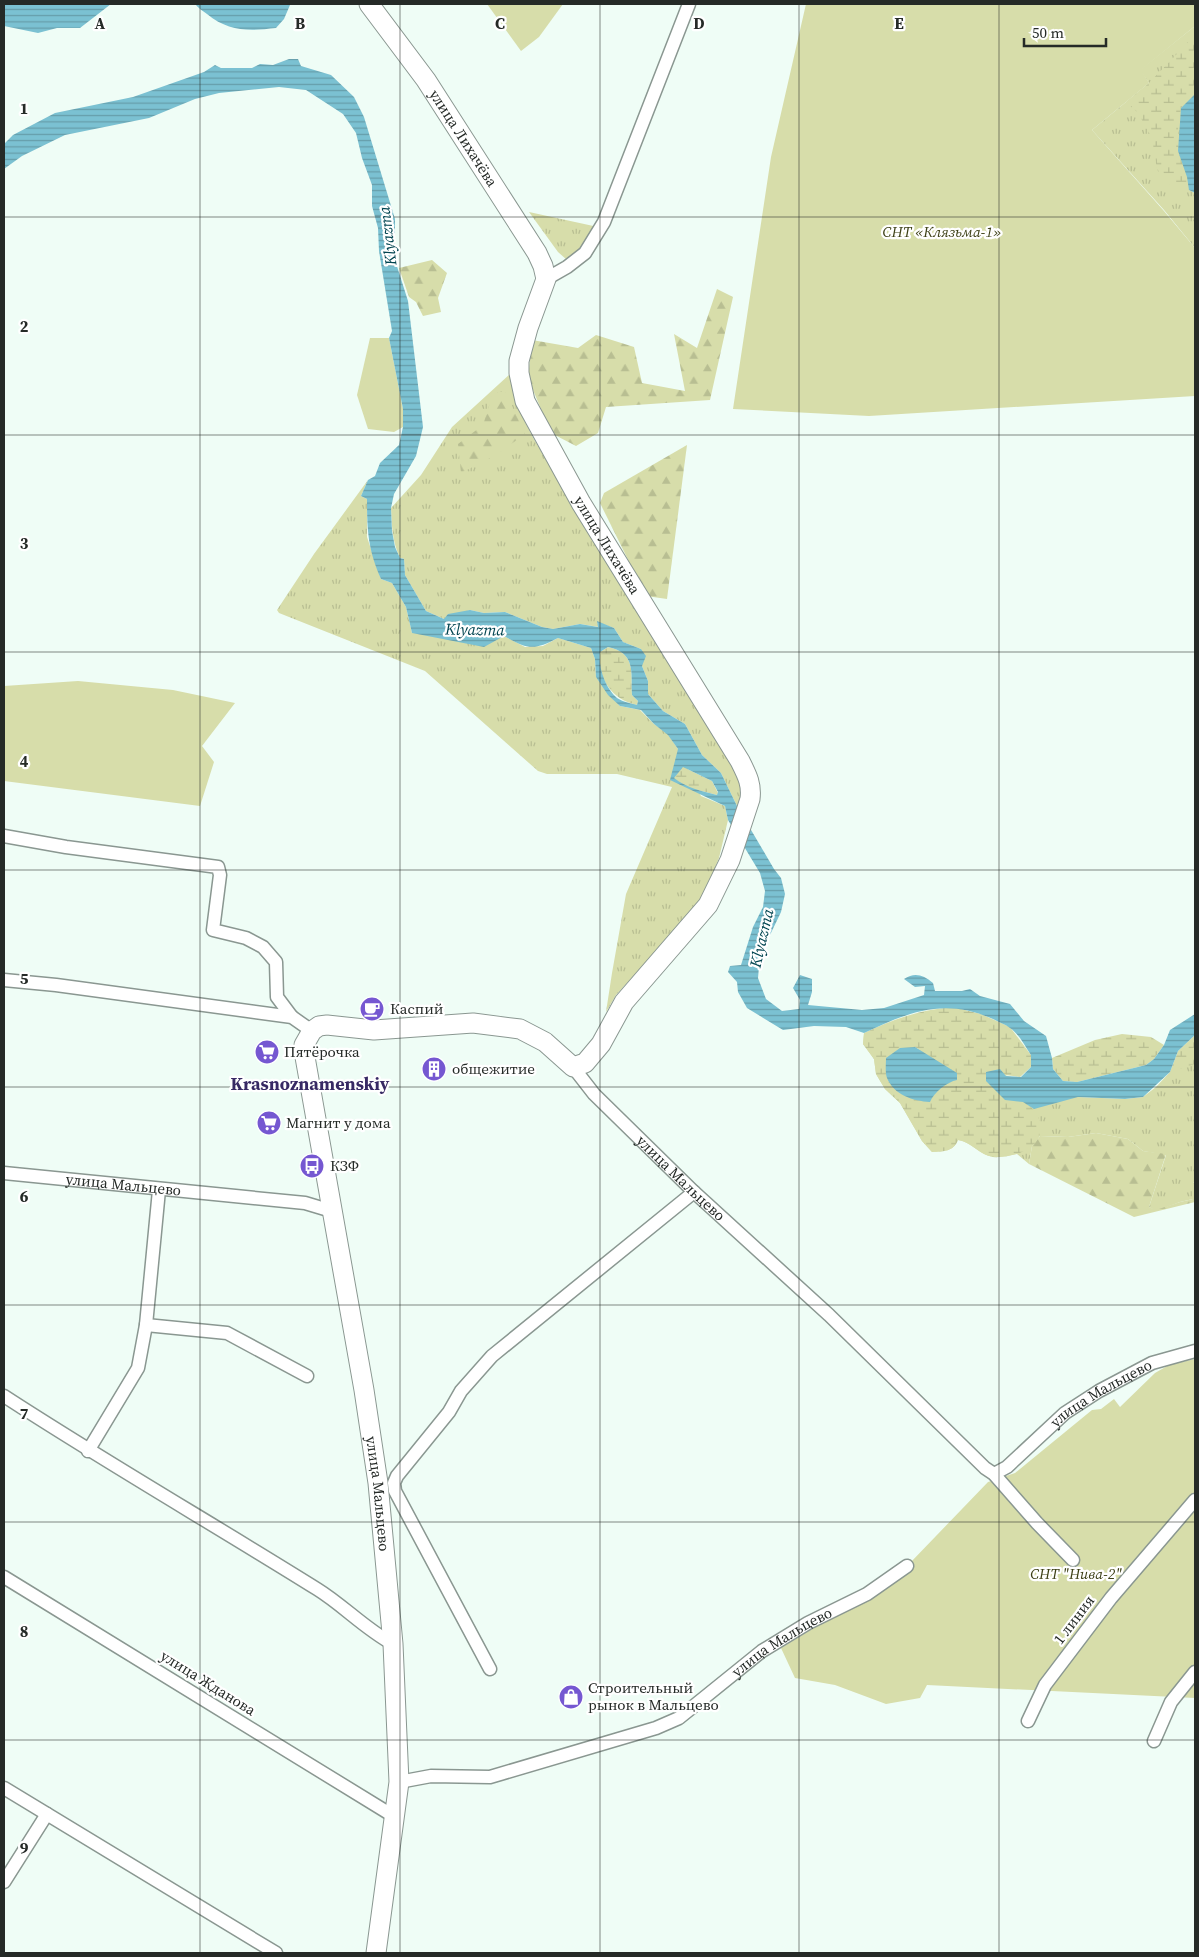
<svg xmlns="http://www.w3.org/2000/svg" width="1199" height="1957" font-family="'Source Serif 4',serif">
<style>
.grass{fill:url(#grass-tufts)}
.forest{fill:url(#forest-firs)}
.wetland{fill:url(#wetland-marsh);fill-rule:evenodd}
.garden{fill:#d7ddaa}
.water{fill:url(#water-rules);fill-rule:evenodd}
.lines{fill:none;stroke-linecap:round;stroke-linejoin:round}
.street-casing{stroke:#8a9791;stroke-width:15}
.secondary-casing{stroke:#8a9791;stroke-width:21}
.street{stroke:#fff;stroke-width:12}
.secondary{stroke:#fff;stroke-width:19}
.grid{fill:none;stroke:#252a27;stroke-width:1;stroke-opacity:0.55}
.labels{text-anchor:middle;stroke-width:4.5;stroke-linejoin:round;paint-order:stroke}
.street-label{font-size:15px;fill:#252a27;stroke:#fff}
.park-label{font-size:15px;font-style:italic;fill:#3d4016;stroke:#fff}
.poi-label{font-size:15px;fill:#252a27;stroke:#fff;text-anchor:start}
.water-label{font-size:16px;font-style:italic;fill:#004450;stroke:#fff}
.quarter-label{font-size:18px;font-weight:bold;fill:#372964;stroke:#fff}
.grid-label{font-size:16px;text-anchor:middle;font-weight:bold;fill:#252a27;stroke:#fff;stroke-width:4.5;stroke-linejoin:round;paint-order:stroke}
</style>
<defs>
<pattern id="grass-tufts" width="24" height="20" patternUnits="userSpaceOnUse" patternTransform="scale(1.25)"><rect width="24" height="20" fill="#d7ddaa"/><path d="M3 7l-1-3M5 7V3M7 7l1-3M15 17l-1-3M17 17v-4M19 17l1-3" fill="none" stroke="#b8be92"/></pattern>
<pattern id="forest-firs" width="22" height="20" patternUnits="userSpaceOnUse" patternTransform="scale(1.25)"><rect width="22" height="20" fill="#d7ddaa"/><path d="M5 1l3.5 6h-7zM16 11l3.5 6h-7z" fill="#b8be92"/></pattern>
<pattern id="wetland-marsh" width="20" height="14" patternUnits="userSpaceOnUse" patternTransform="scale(1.25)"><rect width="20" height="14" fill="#d7ddaa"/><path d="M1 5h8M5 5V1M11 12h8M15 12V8" fill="none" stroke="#b8be92"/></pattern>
<pattern id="water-rules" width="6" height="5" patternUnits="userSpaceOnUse" patternTransform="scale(1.25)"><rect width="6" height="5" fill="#7bc1d2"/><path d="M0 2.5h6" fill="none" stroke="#659daa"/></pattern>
</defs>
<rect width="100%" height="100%" fill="#effdf6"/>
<!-- grass -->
<g class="grass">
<path d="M 1195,26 L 1195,94 L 1189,190 L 1195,193 L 1195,248 L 1164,210 L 1092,130 L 1149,83 L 1140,70 Z"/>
<path d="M 529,212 L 598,227 L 580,253 L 567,260 L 558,252 Z"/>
<path d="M 511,373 C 514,414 541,450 562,485 C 617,582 680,676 739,772 L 742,792 L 737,806 L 721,773 L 702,755 L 685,724 L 663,711 L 648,694 L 648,681 L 642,666 L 641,649 L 623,642 L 614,628 L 597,622 L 599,627 L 580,624 L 553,629 L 542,627 L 505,612 L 484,613 L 470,610 L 444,619 L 426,611 L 405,575 L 404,559 L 400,558 C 392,541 392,526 391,508 L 421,475 L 452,427 Z"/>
<path d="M 368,480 L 361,496 L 367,499 L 367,537 L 381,579 L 392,583 L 406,607 L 412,633 L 504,636 L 525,647 L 543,646 L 558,638 L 591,648 L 595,659 L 596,677 L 620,706 L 640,710 L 654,724 L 668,734 L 678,749 L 701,796 L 725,806 L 728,820 L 719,858 L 701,902 L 616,995 L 606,1012 L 612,973 L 626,894 L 672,787 L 617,774 L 547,774 L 538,771 L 425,671 L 279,613 L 277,610 L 314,554 Z"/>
<path d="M 864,1033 L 1078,1097 L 1125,1099 L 1143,1097 L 1156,1087 L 1170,1072 L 1195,1035 L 1195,1181 L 1193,1183 L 1193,1199 L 1180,1202 L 1156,1211 L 1149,1207 L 1166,1155 L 1143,1151 L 1128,1139 L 1096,1133 L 1068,1137 L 1040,1136 L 1032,1146 L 1029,1164 L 1017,1154 C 1010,1155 1001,1158 993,1157 C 979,1155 972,1142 958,1140 C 953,1152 944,1151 932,1152 L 922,1141 L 900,1103 L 885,1089 L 876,1074 L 874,1059 L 863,1044 Z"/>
</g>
<!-- forest -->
<g class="forest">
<path d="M 432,260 L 447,273 L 438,298 L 441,312 L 423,316 L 416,302 L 409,297 L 399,268 Z"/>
<path d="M 717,289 L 733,297 L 710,400 L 606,407 L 598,433 L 576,446 L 551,433 L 528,378 L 532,340 L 578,348 L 596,335 L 634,347 L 642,383 L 685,391 L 674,334 L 697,348 Z"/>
<path d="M 505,391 L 525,434 L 496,455 L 461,473 L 458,444 L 483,425 L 493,393 Z"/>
<path d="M 687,445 L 667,599 L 646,596 L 600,503 L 604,493 Z"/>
<path d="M 1096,1133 L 1128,1139 L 1143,1151 L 1166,1154 L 1149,1207 L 1156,1210 L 1180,1202 L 1193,1199 L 1193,1183 L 1195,1181 L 1195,1202 L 1134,1217 L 1029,1164 L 1032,1146 L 1040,1136 L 1068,1137 Z"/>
</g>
<!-- wetland -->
<g class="wetland">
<path d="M 1195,35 L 1195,94 L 1181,108 L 1178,129 L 1178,151 L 1187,177 L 1189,190 L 1170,185 L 1157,169 L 1152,138 L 1138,113 L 1126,102 L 1149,83 Z"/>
<path d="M 608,647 C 636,653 631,672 632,695 L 638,701 L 637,705 C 612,700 597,678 600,652 Z"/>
<path d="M 683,767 L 712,781 L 718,793 L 717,795 C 701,791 687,788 674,778 Z"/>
<path d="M 953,1007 L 981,1014 L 1010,1027 L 1031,1055 L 1031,1067 L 1020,1077 L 986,1072 L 986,1081 L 1005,1100 C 1011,1101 1019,1101 1024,1103 C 1041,1110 1047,1134 1032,1146 C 1022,1154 1008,1157 996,1157 C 981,1157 972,1142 958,1140 C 953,1152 944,1151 932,1152 L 922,1141 L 900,1103 L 885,1089 L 876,1074 L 874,1059 L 863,1044 L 864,1033 C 894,1019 919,1010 953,1007 ZM 915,1047 L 957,1073 L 944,1087 L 936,1091 L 932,1096 L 886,1058 L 900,1048 Z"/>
<path d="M 1122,1034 L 1151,1037 L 1164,1045 L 1154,1059 L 1146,1065 L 1077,1082 L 1063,1081 L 1053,1069 L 1052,1058 L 1095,1040 Z"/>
<path d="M 1195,1035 L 1195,1064 L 1170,1072 L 1178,1051 Z"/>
</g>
<!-- garden -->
<g class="garden">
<path d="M 487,4 L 563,4 L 539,37 L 521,51 Z"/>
<path d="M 806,4 L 1195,4 L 1195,26 L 1141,70 L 1149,83 L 1092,130 L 1164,211 L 1195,248 L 1195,396 L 869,416 L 733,409 L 771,157 Z"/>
<path d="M 370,338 L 389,338 L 403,409 L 403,427 L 394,432 L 368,429 L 357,395 Z"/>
<path d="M 78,681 L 173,690 L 235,703 L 202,746 L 214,762 L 200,806 L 4,781 L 4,686 Z"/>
<path d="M 1195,1359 L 1195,1698 L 927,1685 L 920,1698 L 886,1704 L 835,1685 L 795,1678 L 781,1648 L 912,1568 L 910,1563 L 988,1482 L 1015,1473 L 1092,1410 L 1101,1409 L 1114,1399 L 1120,1407 L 1155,1373 L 1169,1365 Z"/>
</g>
<!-- water -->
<g class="water">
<path d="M 4,4 L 111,4 L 80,28 L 57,28 L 38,33 L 4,26 Z"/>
<path d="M 195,4 L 288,4 L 290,5 L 284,19 L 276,28 C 249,31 229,32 207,14 C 203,11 198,8 195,4 Z"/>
<path d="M 289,59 L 298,59 L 301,66 L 331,75 L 354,97 L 364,117 L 395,219 L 395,260 L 408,301 L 423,427 L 416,456 L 394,494 L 391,508 L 392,531 L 395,547 L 400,558 L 404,559 L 405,575 L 426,611 L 444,619 L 448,614 L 470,610 L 484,613 L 505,612 L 542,627 L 553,629 L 580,624 L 598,627 L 597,621 L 614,628 L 623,642 L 641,649 L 646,656 L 642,666 L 648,681 L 648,694 L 663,711 L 685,724 L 702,755 L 721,773 L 737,806 L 774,869 L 781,878 L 785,894 L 781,912 L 760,956 L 758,978 L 766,999 L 782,1011 L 799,1009 L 800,1000 L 793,988 L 800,975 L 812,979 L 812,992 L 808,1005 L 862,1010 L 884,1008 L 924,995 L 925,986 L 915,987 L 904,979 C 915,972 923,975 933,983 L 935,991 L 962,991 L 970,989 L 980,996 L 1010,1004 L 1024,1021 L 1046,1036 L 1052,1058 L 1053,1069 L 1063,1081 L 1077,1082 L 1146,1065 L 1154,1059 L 1164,1045 L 1170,1030 L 1195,1014 L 1195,1035 L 1178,1051 L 1170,1072 L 1143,1097 L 1125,1099 L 1078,1097 L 1034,1109 L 1023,1102 L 1005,1100 L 986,1081 L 986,1072 L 1000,1069 L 1006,1076 L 1021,1077 L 1031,1067 L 1031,1055 C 1025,1046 1019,1034 1010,1028 C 1005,1024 998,1022 993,1019 C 944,997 909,1012 864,1033 L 846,1027 L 814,1026 L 783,1030 L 747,1008 L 738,992 L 737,982 L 728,972 L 730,966 L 741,965 L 753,927 L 763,907 L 765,891 L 760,873 L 728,820 L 725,806 L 670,780 L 678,749 L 668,735 L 654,724 L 641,710 L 620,706 L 608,695 L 596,677 L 595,659 L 591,648 L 558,638 C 533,651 528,649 504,636 L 484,647 L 412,633 L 406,607 L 392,583 L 381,579 C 368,549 367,531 367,499 L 361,496 L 368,480 L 375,476 L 380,463 L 399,445 L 403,427 L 403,409 L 389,338 L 392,331 L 379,251 L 378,228 L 372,206 L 372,185 L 362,158 L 356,133 L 343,114 L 306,90 L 279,87 L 219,93 L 195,99 L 149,118 L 65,135 L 22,156 L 4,169 L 4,144 L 13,135 L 55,113 L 133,97 L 204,72 L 215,65 L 221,68 L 252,68 L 260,64 L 273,65 ZM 608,647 C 636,653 631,672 632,695 L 638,701 L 637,705 C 630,703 623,702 617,698 C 605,688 598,667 600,652 ZM 683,767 L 712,781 L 718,792 L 717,795 C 701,791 687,788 674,778 Z"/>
<path d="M 1195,94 L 1195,193 L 1189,190 L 1187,177 L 1178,151 L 1181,108 Z"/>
<path d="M 915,1047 L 957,1073 L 957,1080 C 947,1082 934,1092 930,1102 C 913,1101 894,1095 887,1078 C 885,1072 886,1064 886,1058 L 900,1048 Z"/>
</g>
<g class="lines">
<defs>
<g id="street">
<path d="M 546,279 L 567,267 L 585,253 L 604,222 L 689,4"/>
<path d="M 4,836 L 66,847 L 218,867 L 220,875 L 213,930 L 246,938 L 263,947 L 276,962 L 277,997 L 292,1017"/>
<path d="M 4,980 L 56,985 L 292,1017 L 312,1031"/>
<path id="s1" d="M 573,1067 L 594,1094 L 694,1192 L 829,1315 L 985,1468 L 994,1474 L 1037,1523 L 1073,1560"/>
<path id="s2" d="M 4,1173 L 305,1203 L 325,1209 L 332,1209"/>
<path d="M 146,1325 L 227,1333 L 307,1376"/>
<path d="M 4,1396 C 107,1463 213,1524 317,1589 C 343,1605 365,1629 393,1644"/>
<path d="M 88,1451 L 138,1368 L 146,1325 L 159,1190"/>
<path id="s3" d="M 994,1474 L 1007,1467 L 1065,1413 L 1099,1391 L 1152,1363 L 1195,1351"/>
<path d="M 4,1577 L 395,1817"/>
<path d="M 490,1669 L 395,1491 L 394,1483 L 397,1476 L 449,1412 L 461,1391 L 492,1356 L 694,1192"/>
<path d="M 1028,1721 L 1045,1685 L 1111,1598 L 1195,1500"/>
<path d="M 1154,1741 L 1171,1702 L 1195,1672"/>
<path id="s4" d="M 399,1782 L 431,1776 L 490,1777 L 656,1728 L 679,1718 L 762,1651 L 808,1623 L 867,1594 L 907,1566"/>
<path d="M 4,1788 L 276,1953"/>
<path d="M 4,1882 L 47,1814"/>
</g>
<g id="secondary">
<path id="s5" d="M 369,4 L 426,80 L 537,253 L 543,266 L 546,279 L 528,328 L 519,361 L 519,373 L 525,401 L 581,503 L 740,761 C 747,775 752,784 750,799 L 730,860 L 708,905 L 624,1002 L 601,1044 L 585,1063 L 573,1067 L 545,1042 L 520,1029 L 473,1023 L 374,1030 L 327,1025 L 319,1026 L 312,1031 L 304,1045 L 305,1057 L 364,1390 L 378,1483 L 393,1644 L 399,1782 L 376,1953"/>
</g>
</defs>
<!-- street casing -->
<use href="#street" class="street-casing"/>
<!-- secondary casing -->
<use href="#secondary" class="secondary-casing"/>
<!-- street -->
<use href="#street" class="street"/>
<!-- secondary -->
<use href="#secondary" class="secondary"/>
</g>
<!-- grid -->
<path class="grid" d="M 200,4 L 200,1953M 400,4 L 400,1953M 600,4 L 600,1953M 799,4 L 799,1953M 999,4 L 999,1953M 4,217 L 1195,217M 4,435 L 1195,435M 4,652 L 1195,652M 4,870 L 1195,870M 4,1087 L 1195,1087M 4,1305 L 1195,1305M 4,1522 L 1195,1522M 4,1740 L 1195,1740"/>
<!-- icons -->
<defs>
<symbol id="cafe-disc" viewBox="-11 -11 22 22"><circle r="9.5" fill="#7557d1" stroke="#fff"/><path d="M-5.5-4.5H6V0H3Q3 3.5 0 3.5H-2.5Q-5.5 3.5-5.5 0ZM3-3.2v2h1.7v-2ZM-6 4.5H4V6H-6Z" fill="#fff"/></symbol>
<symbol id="supermarket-disc" viewBox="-11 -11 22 22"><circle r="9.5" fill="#7557d1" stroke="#fff"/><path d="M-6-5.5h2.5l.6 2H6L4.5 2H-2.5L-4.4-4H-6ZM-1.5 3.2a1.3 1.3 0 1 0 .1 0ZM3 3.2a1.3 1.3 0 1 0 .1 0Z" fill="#fff"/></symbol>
<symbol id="building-disc" viewBox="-11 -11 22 22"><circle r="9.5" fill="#7557d1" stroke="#fff"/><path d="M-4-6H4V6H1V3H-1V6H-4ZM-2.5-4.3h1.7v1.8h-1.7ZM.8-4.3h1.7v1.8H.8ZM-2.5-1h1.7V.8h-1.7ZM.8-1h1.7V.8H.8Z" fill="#fff"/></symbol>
<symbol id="bus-disc" viewBox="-11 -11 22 22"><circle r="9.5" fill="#7557d1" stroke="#fff"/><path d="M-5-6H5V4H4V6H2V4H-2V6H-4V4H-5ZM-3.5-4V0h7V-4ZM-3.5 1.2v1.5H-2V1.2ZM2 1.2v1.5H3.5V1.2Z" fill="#fff"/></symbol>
<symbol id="shop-disc" viewBox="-11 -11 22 22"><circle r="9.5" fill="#7557d1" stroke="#fff"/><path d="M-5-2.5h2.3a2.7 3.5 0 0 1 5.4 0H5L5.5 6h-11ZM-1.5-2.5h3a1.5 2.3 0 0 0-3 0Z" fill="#fff"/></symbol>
</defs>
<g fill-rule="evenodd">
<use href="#cafe-disc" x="358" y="995" width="28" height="28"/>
<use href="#supermarket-disc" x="253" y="1038" width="28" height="28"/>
<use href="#building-disc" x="420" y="1055" width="28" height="28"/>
<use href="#supermarket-disc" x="255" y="1109" width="28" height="28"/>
<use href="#bus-disc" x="298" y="1152" width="28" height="28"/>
<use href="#shop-disc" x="557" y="1683" width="28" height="28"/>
</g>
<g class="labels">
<!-- street labels -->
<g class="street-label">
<text dy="5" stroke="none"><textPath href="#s5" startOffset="164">улица Лихачёва</textPath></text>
<text dy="5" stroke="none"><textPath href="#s5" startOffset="621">улица Лихачёва</textPath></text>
<text dy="5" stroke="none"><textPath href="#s1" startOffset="155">улица Мальцево</textPath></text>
<text dy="5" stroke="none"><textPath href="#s2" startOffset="120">улица Мальцево</textPath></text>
<text dy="5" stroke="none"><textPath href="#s3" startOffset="135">улица Мальцево</textPath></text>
<text dy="5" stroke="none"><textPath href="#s5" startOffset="1990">улица Мальцево</textPath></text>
<text transform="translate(1074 1620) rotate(-53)" y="5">1 линия</text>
<text dy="5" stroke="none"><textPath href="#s4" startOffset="418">улица Мальцево</textPath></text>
<text transform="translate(208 1683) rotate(32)" y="5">улица Жданова</text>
</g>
<!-- park labels -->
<g class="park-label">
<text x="942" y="237">СНТ «Клязьма-1»</text>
<text x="1076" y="1579">СНТ "Нива-2"</text>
</g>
<!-- poi labels -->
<g class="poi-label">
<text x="390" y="1014">Каспий</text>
<text x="284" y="1057">Пятёрочка</text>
<text x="452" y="1074">общежитие</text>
<text x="286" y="1128">Магнит у дома</text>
<text x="330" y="1171">КЗФ</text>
<text x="588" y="1693">Строительный<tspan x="588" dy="17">рынок в Мальцево</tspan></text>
</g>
<!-- water labels -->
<g class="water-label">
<text transform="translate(387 236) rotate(-97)" y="6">Klyazma</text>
<text transform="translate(475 629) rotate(1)" y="6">Klyazma</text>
<text transform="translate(761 938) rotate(-77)" y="6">Klyazma</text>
</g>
<!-- quarter labels -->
<g class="quarter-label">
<text x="310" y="1090">Krasnoznamenskiy</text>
</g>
</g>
<g class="grid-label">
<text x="100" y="29">A</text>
<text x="300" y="29">B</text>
<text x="500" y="29">C</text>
<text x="699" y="29">D</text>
<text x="899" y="29">E</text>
<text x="24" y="114">1</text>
<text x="24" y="332">2</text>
<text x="24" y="549">3</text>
<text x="24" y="767">4</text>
<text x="24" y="984">5</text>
<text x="24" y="1202">6</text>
<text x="24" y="1419">7</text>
<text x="24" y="1637">8</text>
<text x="24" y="1854">9</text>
</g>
<!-- border -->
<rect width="1199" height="1957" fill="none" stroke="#252a27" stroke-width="10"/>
<!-- scale -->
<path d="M1024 38v8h82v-8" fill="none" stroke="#252a27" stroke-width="2.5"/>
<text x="1032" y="38" font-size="15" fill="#252a27" stroke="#ffffff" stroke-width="4" paint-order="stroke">50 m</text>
</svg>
